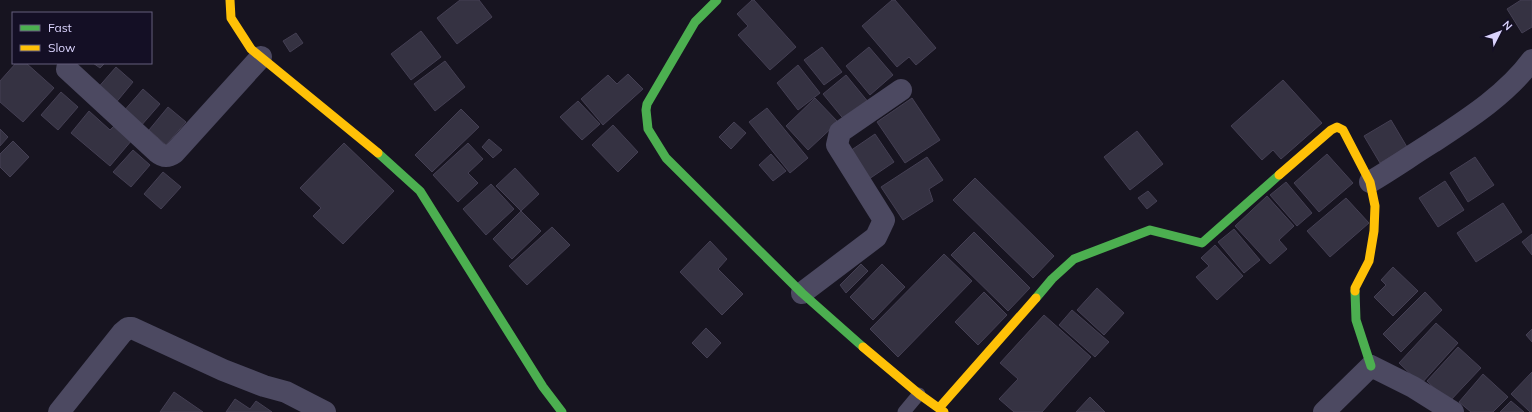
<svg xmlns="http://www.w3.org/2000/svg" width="1532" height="412" font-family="Mulish,sans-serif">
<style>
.building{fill:#353242;stroke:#443f53}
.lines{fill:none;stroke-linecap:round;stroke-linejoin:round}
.lane{stroke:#4c4961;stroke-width:13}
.street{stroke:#4c4961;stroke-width:22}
.fast{stroke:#4caf50;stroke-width:9}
.slow{stroke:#ffc107;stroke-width:9}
</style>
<rect width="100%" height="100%" fill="#171420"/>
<!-- building -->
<g class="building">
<path d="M 460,0 L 479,0 L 492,17 L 457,44 L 437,18 Z"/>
<path d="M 752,0 L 754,0 L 796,47 L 770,70 L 738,35 L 748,26 L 737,14 Z"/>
<path d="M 892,0 L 895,0 L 936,48 L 916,65 L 909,57 L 897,67 L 862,26 Z"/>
<path d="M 1521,0 L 1532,0 L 1532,27 L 1522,33 L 1507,9 Z"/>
<path d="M 421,31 L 441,57 L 411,80 L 391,54 Z"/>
<path d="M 296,33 L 303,43 L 290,52 L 283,41 Z"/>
<path d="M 822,47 L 842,72 L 824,85 L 804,60 Z"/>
<path d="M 869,47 L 893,75 L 870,95 L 846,66 Z"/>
<path d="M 445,61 L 465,87 L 435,111 L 414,84 Z"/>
<path d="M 16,63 L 26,63 L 54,88 L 23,122 L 0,102 L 0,81 Z"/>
<path d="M 93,63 L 105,63 L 100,68 Z"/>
<path d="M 798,65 L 820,93 L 798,110 L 777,83 Z"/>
<path d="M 116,67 L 133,82 L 114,105 L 96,90 Z"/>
<path d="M 628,74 L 643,89 L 603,125 L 581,99 L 608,75 L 617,84 Z"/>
<path d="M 846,75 L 869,103 L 846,122 L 823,94 Z"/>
<path d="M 1283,80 L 1322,123 L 1281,159 L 1273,150 L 1262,160 L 1231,126 Z"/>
<path d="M 143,89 L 160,104 L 140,127 L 123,112 Z"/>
<path d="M 61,92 L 78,107 L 58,130 L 41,115 Z"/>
<path d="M 815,98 L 838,122 L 808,150 L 786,126 Z"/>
<path d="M 912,98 L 940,140 L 905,163 L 877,122 Z"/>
<path d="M 578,101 L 600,124 L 582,140 L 560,117 Z"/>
<path d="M 168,107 L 186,122 L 166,145 L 149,130 Z"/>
<path d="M 767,108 L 808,158 L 790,173 L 749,122 Z"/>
<path d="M 461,109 L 479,127 L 432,172 L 415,155 Z"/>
<path d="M 89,111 L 110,130 L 115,125 L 132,140 L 110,166 L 71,133 Z"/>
<path d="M 1391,120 L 1407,147 L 1380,163 L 1364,136 Z"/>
<path d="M 734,122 L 746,133 L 731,149 L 719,137 Z"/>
<path d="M 613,125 L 638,152 L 618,172 L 592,145 Z"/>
<path d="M 0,129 L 8,137 L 0,146 Z"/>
<path d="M 1137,131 L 1163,164 L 1130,190 L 1104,157 Z"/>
<path d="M 875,134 L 894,162 L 869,179 L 850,151 Z"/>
<path d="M 489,139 L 502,150 L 493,158 L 482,147 Z"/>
<path d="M 13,141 L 29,157 L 10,177 L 0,167 L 0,154 Z"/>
<path d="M 344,143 L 394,191 L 343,244 L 313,216 L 321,208 L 300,188 Z"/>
<path d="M 468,143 L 483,159 L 468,173 L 478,183 L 458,202 L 433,175 Z"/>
<path d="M 133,150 L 150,165 L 131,187 L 113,172 Z"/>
<path d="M 771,154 L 786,171 L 773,181 L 759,165 Z"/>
<path d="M 1327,154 L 1353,183 L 1319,212 L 1294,183 Z"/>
<path d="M 927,157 L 943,180 L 929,189 L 933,201 L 903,220 L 881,187 Z"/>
<path d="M 1475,157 L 1494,185 L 1468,202 L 1450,173 Z"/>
<path d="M 515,168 L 539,194 L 521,211 L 496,186 Z"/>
<path d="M 163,172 L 181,187 L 161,209 L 144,194 Z"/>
<path d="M 975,178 L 1054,256 L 1033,278 L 953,200 Z"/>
<path d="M 1445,181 L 1464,210 L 1438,227 L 1419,198 Z"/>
<path d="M 1286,182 L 1312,213 L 1297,226 L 1270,195 Z"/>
<path d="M 491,184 L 514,209 L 486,235 L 463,209 Z"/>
<path d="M 1148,191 L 1157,201 L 1147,209 L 1138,198 Z"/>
<path d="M 1267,196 L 1294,226 L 1279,240 L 1287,249 L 1270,264 L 1235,226 Z"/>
<path d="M 1346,198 L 1369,223 L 1330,257 L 1307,231 Z"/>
<path d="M 1503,203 L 1522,232 L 1476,262 L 1457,233 Z"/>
<path d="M 521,211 L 541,231 L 512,259 L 493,239 Z"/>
<path d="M 552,227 L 570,245 L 527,285 L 509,266 Z"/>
<path d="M 1234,229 L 1260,260 L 1244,273 L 1218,242 Z"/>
<path d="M 974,232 L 1030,288 L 1008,311 L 951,255 Z"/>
<path d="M 1532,234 L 1532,255 L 1522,242 Z"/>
<path d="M 710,241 L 727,259 L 718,269 L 743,294 L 722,315 L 680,272 Z"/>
<path d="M 1215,245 L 1243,276 L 1217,300 L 1196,277 L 1209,266 L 1201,258 Z"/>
<path d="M 944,254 L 972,281 L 898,357 L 870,329 Z"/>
<path d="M 861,264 L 868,271 L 846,293 L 840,285 Z"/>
<path d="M 882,264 L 905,287 L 873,320 L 850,297 Z"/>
<path d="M 1393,267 L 1418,291 L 1393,316 L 1374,297 L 1386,285 L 1381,280 Z"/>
<path d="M 1097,288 L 1124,313 L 1104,335 L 1077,310 Z"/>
<path d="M 984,292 L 1007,315 L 978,345 L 955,322 Z"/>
<path d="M 1425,292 L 1442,310 L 1401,352 L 1383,334 Z"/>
<path d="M 1072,310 L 1109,342 L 1095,357 L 1059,325 Z"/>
<path d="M 1044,315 L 1091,357 L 1042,412 L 1014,412 L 999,399 L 1018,379 L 1000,363 Z"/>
<path d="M 1436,323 L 1458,343 L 1421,384 L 1399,363 Z"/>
<path d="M 706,328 L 721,343 L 707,358 L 692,343 Z"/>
<path d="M 1532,329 L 1532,342 L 1526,335 Z"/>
<path d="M 1458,347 L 1481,368 L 1449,402 L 1427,381 Z"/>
<path d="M 1532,372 L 1532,412 L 1530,412 L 1511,394 Z"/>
<path d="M 1483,374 L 1508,397 L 1493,412 L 1471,412 L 1459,402 Z"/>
<path d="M 174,392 L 203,412 L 160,412 Z"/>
<path d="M 1090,397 L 1105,412 L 1076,412 Z"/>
<path d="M 235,399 L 250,409 L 256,401 L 272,412 L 226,412 Z"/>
<path d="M 1511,401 L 1524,412 L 1500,412 Z"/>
</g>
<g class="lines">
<!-- lane -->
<path class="lane" d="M 904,412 L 919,394"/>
<!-- street -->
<g class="street">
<path d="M 67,69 L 157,152 C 163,157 167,158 174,153 L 261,57"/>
<path d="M 1370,182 C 1392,169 1412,155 1433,142 C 1468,119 1507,94 1532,60"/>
<path d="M 802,293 L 876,237 L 884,220 L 837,145 L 840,132 L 901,90"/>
<path d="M 59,412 L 122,333 L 128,328 L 132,328 L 223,370 L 264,386 L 286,392 L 325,412"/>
<path d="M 1324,412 L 1371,366 L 1413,387 L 1453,412"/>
</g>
<!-- fast -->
<g class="fast">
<path d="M 717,0 L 695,22 L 647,104 L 646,110 L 648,129 L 666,158 L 802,293 L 863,347"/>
<path d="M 378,153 L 420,191 L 543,387 L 562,412"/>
<path d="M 1355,291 L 1356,320 L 1371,366"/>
<path d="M 1036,298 L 1052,279 L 1074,259 L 1150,230 L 1202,243 L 1279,175"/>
</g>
<!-- slow -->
<g class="slow">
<path d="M 230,0 L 231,18 L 251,49 L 378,153"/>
<path d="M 1279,175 L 1331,130 L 1337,127 L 1343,130 L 1370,182 L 1375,206 L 1374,231 L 1369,261 L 1355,288 L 1355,291"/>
<path d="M 863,347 L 919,394 L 944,412"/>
<path d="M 939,408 L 1036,298"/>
</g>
</g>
<!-- legend -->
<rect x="12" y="12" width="140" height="52" fill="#140f25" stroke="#645e7c"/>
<rect x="20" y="25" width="20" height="6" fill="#4caf50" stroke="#645e7c"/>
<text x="48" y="32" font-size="12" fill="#dbd4fe">Fast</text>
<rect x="20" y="45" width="20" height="6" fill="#ffc107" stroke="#645e7c"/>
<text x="48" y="52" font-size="12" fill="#dbd4fe">Slow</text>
<!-- north arrow -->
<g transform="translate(1500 32) rotate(48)" stroke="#140f25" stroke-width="3" paint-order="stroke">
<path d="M0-3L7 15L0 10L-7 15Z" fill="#dbd4fe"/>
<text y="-6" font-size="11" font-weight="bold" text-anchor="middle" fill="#dbd4fe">N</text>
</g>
</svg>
